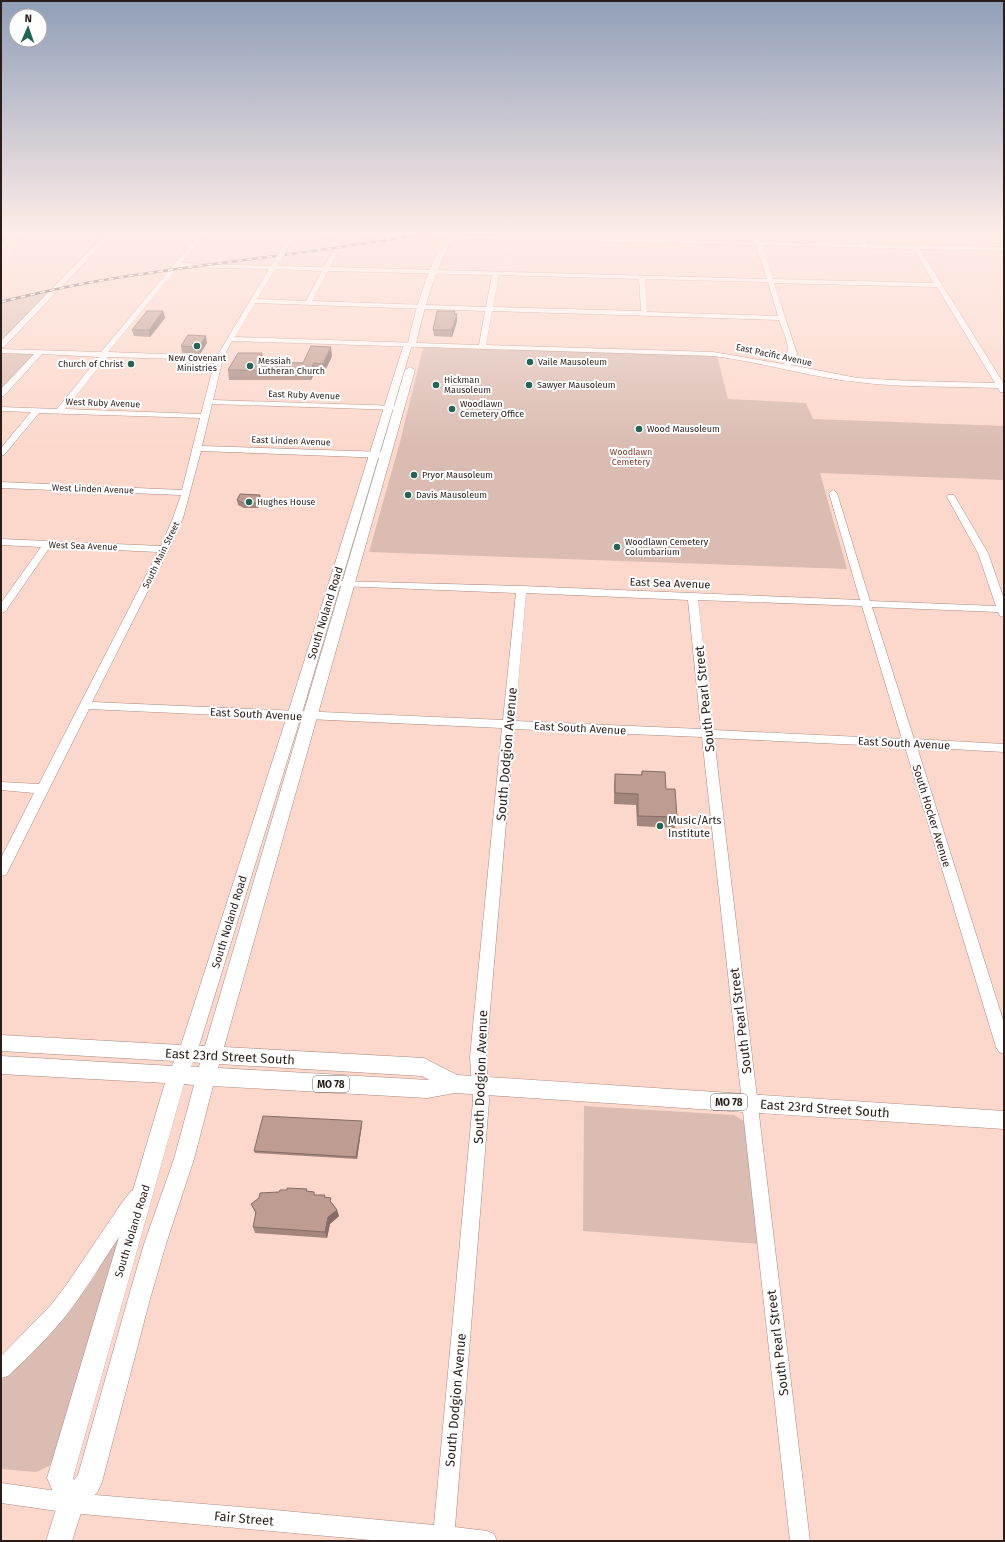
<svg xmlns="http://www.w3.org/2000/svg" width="1005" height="1542" font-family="'Fira Sans',sans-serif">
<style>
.green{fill:#dabcb2}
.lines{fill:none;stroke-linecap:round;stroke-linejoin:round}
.minor-casing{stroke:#aa897f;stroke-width:1}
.major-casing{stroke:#aa897f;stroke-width:1}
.minor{fill:#fff;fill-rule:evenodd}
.major{fill:#fff;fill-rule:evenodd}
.rail-casing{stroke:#4e3d38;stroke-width:2.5}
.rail{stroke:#fff;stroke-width:1.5;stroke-dasharray:5;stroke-linecap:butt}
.minor-bridge-casing{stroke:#aa897f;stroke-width:7;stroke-linecap:butt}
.minor-bridge{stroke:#fff;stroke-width:6}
.wall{fill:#a3867d}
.shaded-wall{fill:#856d66}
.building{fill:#be9c91;stroke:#856d66}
.poi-dot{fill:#236555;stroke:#fff;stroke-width:1.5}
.labels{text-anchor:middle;stroke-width:4;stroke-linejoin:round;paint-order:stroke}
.far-street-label{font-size:9px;fill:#2b1e1a;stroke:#fff}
.far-poi-label{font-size:9px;fill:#2b1e1a;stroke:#fff;text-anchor:start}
.far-park-label{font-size:9px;fill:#80422e;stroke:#fff}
.shield{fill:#fff;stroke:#6b625f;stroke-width:1}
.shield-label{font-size:10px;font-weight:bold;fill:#2b1e1a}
.street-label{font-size:11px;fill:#2b1e1a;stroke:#fff}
.poi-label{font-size:11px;fill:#2b1e1a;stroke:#fff;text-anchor:start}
.near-street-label{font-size:13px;fill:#2b1e1a;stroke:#fff}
</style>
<rect width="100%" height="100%" fill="#fcd8cc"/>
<!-- green -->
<g class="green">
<path d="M 57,289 L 1,345 L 1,299 Z"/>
<path d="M 426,347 L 717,356 L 728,399 L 806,403 L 813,419 L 1004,426 L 1004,480 L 820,473 L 847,569 L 369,552 L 400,442 L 423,348 Z"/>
<path d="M 1,351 L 39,353 L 1,394 Z"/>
<path d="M 584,1106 L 734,1115 L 747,1123 L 760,1244 L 583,1231 Z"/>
<path d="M 114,1237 L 120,1239 L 56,1455 L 49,1466 L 36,1472 L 1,1469 L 1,1380 L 11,1372 L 67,1315 L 95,1276 Z"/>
</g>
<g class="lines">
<defs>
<g id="minor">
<path d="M 17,231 L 24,231 L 1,250 L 1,245 Z"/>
<path d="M 108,231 L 115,231 L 4,347 L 1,347 L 1,341 Z"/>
<path d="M 178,231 L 340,233 L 341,231 L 347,231 L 346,233 L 755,242 L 752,231 L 758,231 L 761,242 L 862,244 L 855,231 L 861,231 L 868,244 L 1004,247 L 1004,251 L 920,249 L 1004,384 L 1003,392 L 1000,392 L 998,388 C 951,386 904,388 857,382 C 809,377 762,362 713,356 L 232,341 L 223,358 L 213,400 L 399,406 L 403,408 L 399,410 L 212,404 L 202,446 L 385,452 L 389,455 L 385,458 L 201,451 L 183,518 L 169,549 L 92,702 L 503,720 L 516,593 L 340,586 L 337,585 L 335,583 L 337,581 L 521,586 L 860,600 L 829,493 L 833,490 L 837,493 L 870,601 L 996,606 L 978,553 L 947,497 L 948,495 L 954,495 L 988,553 L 1004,599 L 1004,617 L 1000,616 L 998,612 L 872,607 L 914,739 L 1004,744 L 1004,752 L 917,747 L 1004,1023 L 1004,1054 L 999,1052 L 996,1047 L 905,747 L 714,738 L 810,1541 L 790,1541 L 702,737 L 514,729 L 486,1057 L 489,1101 L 455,1527 L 487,1531 L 494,1534 L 497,1541 L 382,1541 L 71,1513 L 1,1503 L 1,1483 L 71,1493 L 264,1509 L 434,1525 L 473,1101 L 470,1057 L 502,728 L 89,709 L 6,875 L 1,876 L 1,858 L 34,793 L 1,790 L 1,782 L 39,784 L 158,552 L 50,547 L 5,612 L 1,613 L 1,603 L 41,547 L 1,545 L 1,539 L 161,546 L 173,518 L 181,495 L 1,488 L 1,482 L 182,490 L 200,418 L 39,413 L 4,455 L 1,455 L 1,448 L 31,412 L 1,411 L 1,407 L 57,409 L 99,357 L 42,354 L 4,396 L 1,396 L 1,389 L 34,354 L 1,353 L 1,349 L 101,352 L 200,233 ZM 206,233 L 290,235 L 279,253 L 282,255 L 284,254 L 296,235 L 339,236 L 334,246 L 337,248 L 340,246 L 344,236 L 756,245 L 767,279 L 330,267 L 337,254 L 334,252 L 331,254 L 324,267 L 277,266 L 279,262 L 276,260 L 271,266 L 181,263 ZM 762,245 L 914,249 L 934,283 L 773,279 ZM 178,267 L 269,269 L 217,356 L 108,352 ZM 275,269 L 322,271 L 306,301 L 257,299 ZM 328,271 L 492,275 L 486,307 L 312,301 ZM 499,275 L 639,279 L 641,311 L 493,307 ZM 645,279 L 768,282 L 778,316 L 647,312 ZM 774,283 L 937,287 L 995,383 L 912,381 L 857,378 L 791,365 L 794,362 L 797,354 ZM 255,303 L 485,311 L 479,345 L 235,337 ZM 492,311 L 779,320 C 783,332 795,354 783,364 L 713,352 L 486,345 ZM 107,357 L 215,360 L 201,414 L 65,409 ZM 526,593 L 688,600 L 701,729 L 515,721 ZM 698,600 L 862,606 L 902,739 L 713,730 Z"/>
<path d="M 137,1189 L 143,1191 L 145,1197 L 143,1203 C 117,1237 96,1275 71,1309 C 52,1334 30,1355 8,1376 L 1,1378 L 1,1356 L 51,1305 L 67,1284 L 121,1204 L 131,1191 Z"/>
</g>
<path id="major" d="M 450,231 L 457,231 C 436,266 425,304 416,344 L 411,348 L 301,716 L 199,1046 L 205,1046 L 405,370 L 410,367 L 415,370 L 224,1047 L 424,1058 L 457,1075 L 1004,1111 L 1004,1129 L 455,1093 L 427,1098 L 213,1086 L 194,1159 L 166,1244 L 150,1299 L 102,1482 L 98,1491 L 82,1510 L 72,1541 L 46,1541 L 58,1503 L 47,1478 L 165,1083 L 1,1074 L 1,1056 L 172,1066 L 174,1061 L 1,1051 L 1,1035 L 181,1045 L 287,716 L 403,347 L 408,343 C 417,303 428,266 450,231 ZM 193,1062 L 200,1063 L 199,1067 L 191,1067 ZM 219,1064 L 422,1076 L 429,1080 L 218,1068 ZM 184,1084 L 194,1085 L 174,1159 L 144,1244 L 128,1299 L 78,1475 L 74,1480 L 73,1478 Z"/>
</defs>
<!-- minor casing -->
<use href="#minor" class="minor-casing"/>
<!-- major casing -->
<use href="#major" class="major-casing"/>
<!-- minor -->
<use href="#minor" class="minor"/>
<!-- major -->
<use href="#major" class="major"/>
<defs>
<path id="rail" d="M 1,302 C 37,293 73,285 110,279 C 220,261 330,252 439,231"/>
</defs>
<!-- rail casing -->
<use href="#rail" class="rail-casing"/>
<!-- rail -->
<use href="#rail" class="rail"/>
<defs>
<path id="minor-bridge" d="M 279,258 L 282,253"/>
</defs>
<!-- minor-bridge casing -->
<use href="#minor-bridge" class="minor-bridge-casing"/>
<!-- minor-bridge -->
<use href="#minor-bridge" class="minor-bridge"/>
</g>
<!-- wall -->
<g class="wall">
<path d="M 163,311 L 165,318 L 150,337 L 134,336 L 132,330 Z"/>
<path d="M 455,311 L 455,314 L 457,321 L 452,337 L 434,336 L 433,330 Z"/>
<path d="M 207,343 L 200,354 L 182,353 L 181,346 Z"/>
<path d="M 332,356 L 324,373 L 315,372 L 311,380 L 229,380 L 228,370 L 272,360 L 272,362 L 303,363 Z"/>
<path d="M 260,495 L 261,500 L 258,508 L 244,508 L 238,505 L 237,500 Z"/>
<path d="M 642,771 L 666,789 L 677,817 L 675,828 L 637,826 L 636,805 L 614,804 L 614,785 L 615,774 L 641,775 Z"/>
<path d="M 362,1121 L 362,1124 L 357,1159 L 255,1153 L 254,1151 Z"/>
<path d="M 307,1191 L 314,1192 L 315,1195 L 325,1195 L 325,1197 L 333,1204 L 337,1210 L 339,1216 L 330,1224 L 327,1238 L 255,1233 L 253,1227 L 256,1214 L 251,1204 L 279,1192 Z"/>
</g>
<!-- shaded-wall -->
<g class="shaded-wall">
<path d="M 163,311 L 165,318 L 150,337 L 149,330 Z"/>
<path d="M 457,314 L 457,321 L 452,337 L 452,330 Z"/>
<path d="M 206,336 L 207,343 L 200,354 L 199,347 Z"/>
<path d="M 331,347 L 332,356 L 324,373 L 323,364 Z"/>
<path d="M 262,353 L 264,363 L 259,360 Z"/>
<path d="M 314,363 L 315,372 L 311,380 L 310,371 Z"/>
<path d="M 260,495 L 261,500 L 258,508 L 257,503 Z"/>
<path d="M 362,1121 L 362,1124 L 357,1159 L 356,1157 Z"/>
<path d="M 337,1210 L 339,1216 L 330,1224 L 327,1238 L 325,1232 L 328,1217 Z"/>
</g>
<!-- building -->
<g class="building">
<path d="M 147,311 L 163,311 L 149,330 L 132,330 Z"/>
<path d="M 437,311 L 455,311 L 454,314 L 457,314 L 452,330 L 433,330 Z"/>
<path d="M 188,335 L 206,336 L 199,347 L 181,346 Z"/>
<path d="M 311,346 L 331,347 L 323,364 L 314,363 L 310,371 L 228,370 L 238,353 L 262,353 L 259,360 L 272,360 L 271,362 L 303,363 Z"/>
<path d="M 240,494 L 260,495 L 257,503 L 243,503 L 237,500 Z"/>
<path d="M 642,771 L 665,772 L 666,789 L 675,789 L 677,817 L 638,816 L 638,794 L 615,793 L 615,774 L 642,775 Z"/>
<path d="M 263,1116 L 362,1121 L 356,1157 L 254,1151 Z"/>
<path d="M 287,1188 L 307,1189 L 306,1191 L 314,1192 L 314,1195 L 325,1195 L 324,1197 L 331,1198 L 330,1201 L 337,1210 L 328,1217 L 325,1232 L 253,1227 L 256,1212 L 251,1204 L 259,1198 L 260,1193 L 279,1192 L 280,1190 L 287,1190 Z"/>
</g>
<!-- sky -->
<linearGradient id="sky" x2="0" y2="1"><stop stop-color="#909fb8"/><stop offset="0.52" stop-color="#feede8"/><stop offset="1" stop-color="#feede8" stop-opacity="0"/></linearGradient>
<rect width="1005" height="447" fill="url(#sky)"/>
<!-- markers -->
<g class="poi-dot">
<circle cx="197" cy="346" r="4"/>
<circle cx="530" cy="362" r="4"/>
<circle cx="131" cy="364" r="4"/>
<circle cx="250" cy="366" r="4"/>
<circle cx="436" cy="385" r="4"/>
<circle cx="529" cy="385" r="4"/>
<circle cx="452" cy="409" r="4"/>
<circle cx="639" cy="429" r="4"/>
<circle cx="414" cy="475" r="4"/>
<circle cx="408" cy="495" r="4"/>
<circle cx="249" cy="502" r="4"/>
<circle cx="617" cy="547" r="4"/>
<circle cx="660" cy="826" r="4"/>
</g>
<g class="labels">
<!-- far-street labels -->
<g class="far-street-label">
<text transform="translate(774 355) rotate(12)" y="3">East Pacific Avenue</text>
<text transform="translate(304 395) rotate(2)" y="3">East Ruby Avenue</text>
<text transform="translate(103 403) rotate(2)" y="3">West Ruby Avenue</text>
<text transform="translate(291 441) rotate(2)" y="3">East Linden Avenue</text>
<text transform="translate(93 489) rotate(2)" y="3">West Linden Avenue</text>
<text transform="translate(83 546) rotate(2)" y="3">West Sea Avenue</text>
<text transform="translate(161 555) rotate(-64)" y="3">South Main Street</text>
</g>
<!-- far-poi labels -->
<g class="far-poi-label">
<text x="197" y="361" text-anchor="middle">New Covenant<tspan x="197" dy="10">Ministries</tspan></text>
<text x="258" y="364">Messiah<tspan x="258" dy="10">Lutheran Church</tspan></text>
<text x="538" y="365">Vaile Mausoleum</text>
<text x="123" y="367" text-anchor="end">Church of Christ</text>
<text x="444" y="383">Hickman<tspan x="444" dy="10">Mausoleum</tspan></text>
<text x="537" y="388">Sawyer Mausoleum</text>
<text x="460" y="407">Woodlawn<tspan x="460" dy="10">Cemetery Office</tspan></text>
<text x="647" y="432">Wood Mausoleum</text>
<text x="422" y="478">Pryor Mausoleum</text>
<text x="416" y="498">Davis Mausoleum</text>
<text x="257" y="505">Hughes House</text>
<text x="625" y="545">Woodlawn Cemetery<tspan x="625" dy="10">Columbarium</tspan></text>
</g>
<!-- far-park labels -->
<g class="far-park-label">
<text x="631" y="455">Woodlawn<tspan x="631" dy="10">Cemetery</tspan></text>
</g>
<!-- shield labels -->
<g class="shield">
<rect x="313" y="1076" width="36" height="16" rx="3"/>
<rect x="711" y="1094" width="36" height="16" rx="3"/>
</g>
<g class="shield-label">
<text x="331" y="1088">MO 78</text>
<text x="729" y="1106">MO 78</text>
</g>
<!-- street labels -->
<g class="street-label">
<text transform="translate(670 583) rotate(2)" y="4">East Sea Avenue</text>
<text transform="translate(325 613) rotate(-73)" y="4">South Noland Road</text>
<text transform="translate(256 714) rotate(3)" y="4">East South Avenue</text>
<text transform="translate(580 728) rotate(3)" y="4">East South Avenue</text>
<text transform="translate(904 743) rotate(3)" y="4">East South Avenue</text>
<text transform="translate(932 816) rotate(73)" y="4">South Hocker Avenue</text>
<text transform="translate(229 922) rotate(-73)" y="4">South Noland Road</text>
<text transform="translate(132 1231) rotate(-73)" y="4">South Noland Road</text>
</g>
<!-- poi labels -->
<g class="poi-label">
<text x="668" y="824">Music/Arts<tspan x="668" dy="13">Institute</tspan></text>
</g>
<!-- near-street labels -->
<g class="near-street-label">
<text transform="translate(704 699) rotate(-96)" y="5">South Pearl Street</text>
<text transform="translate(506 754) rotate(-85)" y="5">South Dodgion Avenue</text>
<text transform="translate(740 1021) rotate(-97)" y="5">South Pearl Street</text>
<text transform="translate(230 1056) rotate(3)" y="5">East 23rd Street South</text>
<text transform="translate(480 1077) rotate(-88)" y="5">South Dodgion Avenue</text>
<text transform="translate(825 1108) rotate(4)" y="5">East 23rd Street South</text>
<text transform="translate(777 1343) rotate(-97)" y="5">South Pearl Street</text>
<text transform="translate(455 1400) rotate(-85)" y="5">South Dodgion Avenue</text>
<text transform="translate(244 1518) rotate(5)" y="5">Fair Street</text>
</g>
</g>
<!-- border -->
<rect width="1005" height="1542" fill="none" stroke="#2b1e1a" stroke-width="4"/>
<!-- north arrow -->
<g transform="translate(28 28) rotate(2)"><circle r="19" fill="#ffffff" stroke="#aaa5a3"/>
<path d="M0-3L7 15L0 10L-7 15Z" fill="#236555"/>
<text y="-6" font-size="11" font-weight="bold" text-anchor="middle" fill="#2b1e1a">N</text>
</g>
</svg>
